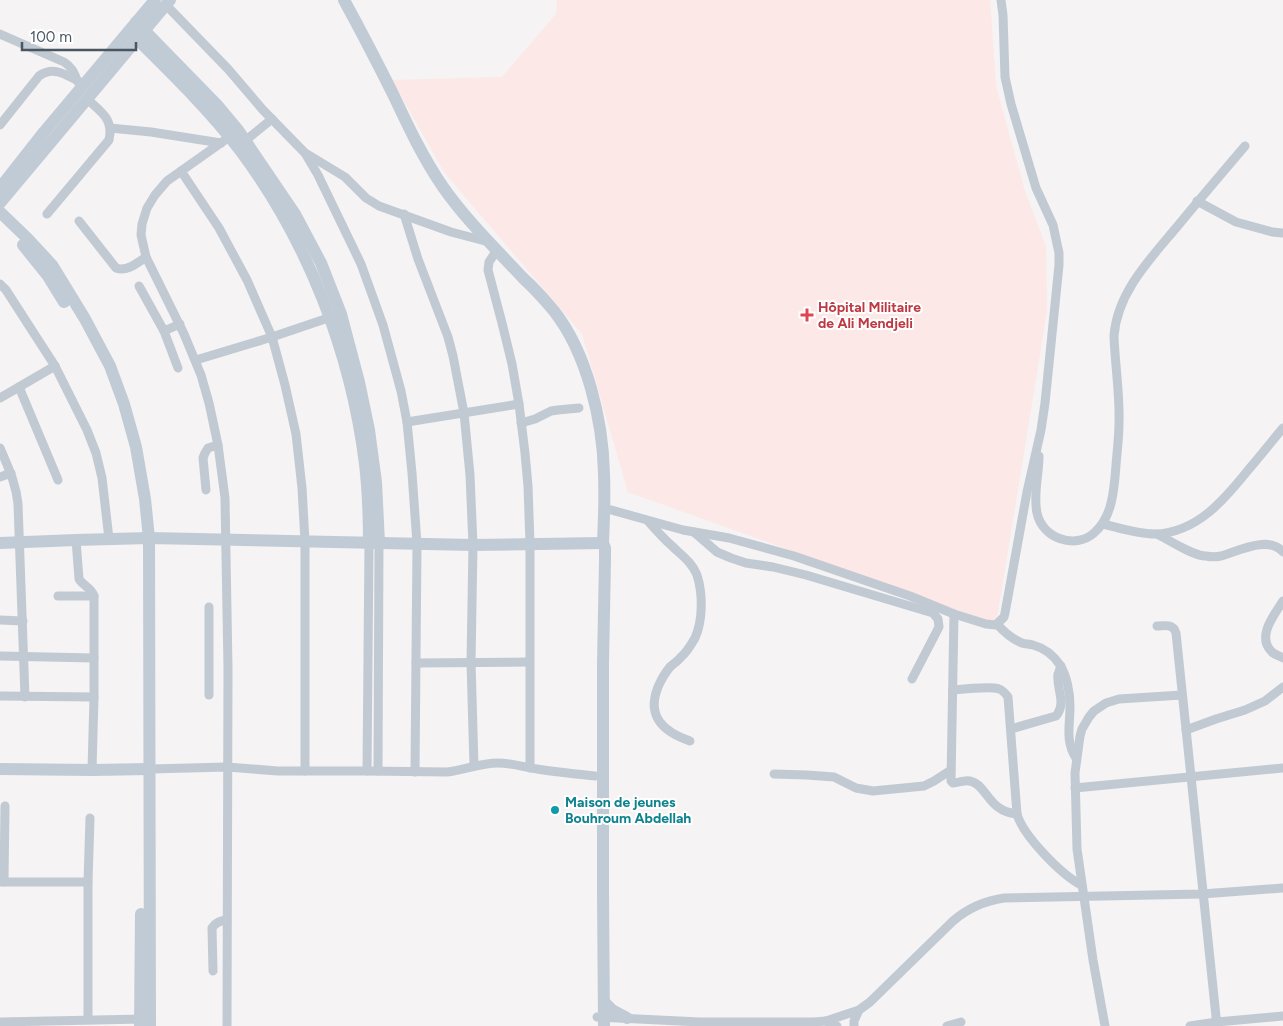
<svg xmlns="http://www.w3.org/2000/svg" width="1283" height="1026" font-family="Figtree,sans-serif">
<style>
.medical{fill:#fce8e6}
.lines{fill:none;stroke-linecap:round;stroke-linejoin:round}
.street{stroke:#c1cad2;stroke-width:9}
.secondary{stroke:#c1cbd6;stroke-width:12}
.health-dot{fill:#e0444e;stroke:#fff;stroke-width:2}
.culture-dot{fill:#0f9aa8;stroke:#fff;stroke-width:2}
.labels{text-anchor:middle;stroke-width:4;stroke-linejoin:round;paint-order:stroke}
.health-label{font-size:14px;font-weight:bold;fill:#be3a42;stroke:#fff;text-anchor:start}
.culture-label{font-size:14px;font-weight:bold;fill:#0d838f;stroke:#fff;text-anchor:start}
</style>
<rect width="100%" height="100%" fill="#f5f3f3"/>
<!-- medical -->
<path class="medical" d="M 557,0 L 990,0 L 996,86 L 1025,191 L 1046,247 L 1047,311 L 996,624 L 628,492 L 582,334 L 444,172 L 392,80 L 502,77 L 556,14 Z"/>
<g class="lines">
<!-- street -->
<g class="street">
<path d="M 166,5 L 228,69 L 263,110 L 305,153 L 318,175 L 361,264 L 383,325 L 401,391 L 407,422 L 412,473 L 417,544 L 415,772"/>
<path d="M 0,34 L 64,62 C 72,67 74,73 78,82"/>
<path d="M 0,125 L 39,76 C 53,66 65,74 78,81"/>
<path d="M 110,128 L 151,132 L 221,143"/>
<path d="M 246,140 L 272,119"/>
<path d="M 307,154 L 345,177 L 366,198 L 379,206 L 451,232 L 489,242"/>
<path d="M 181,171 L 219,228 L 247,280 L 272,337 L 285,385 L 296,434 L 302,488 L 305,541 L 305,771"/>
<path d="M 1197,201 L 1236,222 L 1272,232 L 1283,233"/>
<path d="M 47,214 L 109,140 C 114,119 101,112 87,99"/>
<path d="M 404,214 L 418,259 L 448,337 L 453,356 L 464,413 L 470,475 L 473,545 L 471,662 L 474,766"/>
<path d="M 79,221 L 116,268 C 127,272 137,263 146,257"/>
<path d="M 497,250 L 489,262 L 488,270 L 502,323 L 512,364 L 519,404 L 525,453 L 528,486 L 530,544 L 530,768"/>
<path d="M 0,284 L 6,290 L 55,366 L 87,430 L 96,453 L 102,478 L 109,539"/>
<path d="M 139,286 L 164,331"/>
<path d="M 196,360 L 272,337 L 334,316"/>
<path d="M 178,368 L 164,331 L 180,324"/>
<path d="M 19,387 L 58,480"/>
<path d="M 0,398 L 55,366"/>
<path d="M 407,422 L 519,404"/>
<path d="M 521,423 L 535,419 L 551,411 L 558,410 L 579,408"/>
<path d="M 0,448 C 8,467 16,483 18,504 L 25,697"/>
<path d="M 1039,456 C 1039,474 1033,495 1037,513 C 1042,538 1075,550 1094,533 C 1102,526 1107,517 1110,507 C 1114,494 1115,479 1116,465 C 1117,452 1119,437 1119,423 C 1120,394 1115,365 1114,336 C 1117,293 1150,259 1176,228 C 1199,200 1222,173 1245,146"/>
<path d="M 0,477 L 11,473"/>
<path d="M 206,490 L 203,458 L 205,453 L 208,448 L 218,445"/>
<path d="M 604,508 L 683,530 L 729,538 L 794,556 L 910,596 L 954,614 L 986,624 L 996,625 L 1004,617 L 1005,613 L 1027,492 L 1041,430 L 1045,403 L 1059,265 L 1059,253 L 1053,225 L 1036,188 L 1011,104 L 1005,77 L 1003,15 L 1001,0"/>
<path d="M 648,521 C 656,530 663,538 672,546 C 681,555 692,562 697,575 C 703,594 703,620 695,638 C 691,645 687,652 681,657 C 678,661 673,664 670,667 C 665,673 661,680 658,687 C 646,717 664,732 690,741"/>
<path d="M 1103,524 C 1120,528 1137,534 1155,534 C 1197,533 1225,499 1249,469 C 1261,455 1272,441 1283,428"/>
<path d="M 694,532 L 717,552 L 731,558 L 746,563 L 773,567 L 806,575 L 933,613 L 938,619 L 939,627 L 912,679"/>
<path d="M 1157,534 C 1169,540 1193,556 1206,556 C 1211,557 1216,557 1221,556 C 1238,551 1269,535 1283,552"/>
<path d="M 76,540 L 79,579 C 83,586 91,587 94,596 L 94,697 L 92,770"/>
<path d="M 58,596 L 94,596"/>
<path d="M 1283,601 C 1274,615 1256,637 1272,652 C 1275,655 1280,656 1283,658"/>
<path d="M 209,607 L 209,695"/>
<path d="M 954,614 L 951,781 L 953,783 C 957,783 961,781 965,781 C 981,779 986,799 998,807 C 1004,812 1010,813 1017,814"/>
<path d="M 0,620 L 23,621"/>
<path d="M 997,624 C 1004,632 1012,639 1022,643 C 1025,644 1029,644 1033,645 C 1044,648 1054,656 1060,665 C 1067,676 1070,693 1070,706 C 1070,725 1065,741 1076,758"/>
<path d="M 1157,626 C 1165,626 1173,623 1176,633 C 1189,764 1203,895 1217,1026"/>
<path d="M 0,656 L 94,658"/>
<path d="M 416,663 L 529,662"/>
<path d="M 953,690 C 963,689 991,686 999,689 C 1003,690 1005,693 1008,697 L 1017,814 C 1023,836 1061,874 1081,885"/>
<path d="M 0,696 L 94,697"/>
<path d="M 1011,729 L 1056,716 C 1067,703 1056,688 1058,674 C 1059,673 1060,667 1061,666"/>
<path d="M 1186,730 L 1216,719 L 1245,710 L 1265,701 L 1283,687"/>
<path d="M 150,769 L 227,767 L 278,771 L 367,771 L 447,772 C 464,770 480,763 498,763 C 511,763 524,767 537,769 C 556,772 576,774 595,776"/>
<path d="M 367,771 L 369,544"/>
<path d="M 378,771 L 379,543"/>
<path d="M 774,774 L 807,775 L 834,777 L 856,788 L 873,791 L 924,786 L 934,781 L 951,770"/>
<path d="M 1075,788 L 1283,768"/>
<path d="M 0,882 L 88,882"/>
<path d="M 4,882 L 5,806"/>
<path d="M 213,971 L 212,928 C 216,922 220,921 227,920"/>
<path d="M 597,1017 L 700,1022 L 814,1022 L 826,1021 L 837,1026"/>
<path d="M 88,1019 L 88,882 L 90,818"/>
<path d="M 826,1021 L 859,1010 L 870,1002 L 953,921 C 968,908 984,901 1004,898 L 1202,894 L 1283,888"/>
<path d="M 0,1022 L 144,1019"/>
<path d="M 227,1026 L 228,668 L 225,498 L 218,445 L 209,403 L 201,375 L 184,334 L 146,257 L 141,235 L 142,224 L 147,208 L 155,195 L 167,181 L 232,135"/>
<path d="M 854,1026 L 854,1021 L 859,1010"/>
<path d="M 947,1026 L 961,1022"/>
<path d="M 1105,1026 L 1093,960 L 1077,849 L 1075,773 L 1080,736 L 1082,729 L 1089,717 L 1094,711 L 1106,703 L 1119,699 L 1182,695"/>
<path d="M 1190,1026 L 1217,1022 L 1283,1016"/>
</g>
<!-- secondary -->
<g class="secondary">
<path d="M 344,0 C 361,31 377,62 393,94 C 408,126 423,158 443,187 C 466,220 495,248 523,278 C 534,288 544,299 554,311 C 587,353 603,421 604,474 C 605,497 604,520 603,543 L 605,548 L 605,560 L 603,664 L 603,893 L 604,1026"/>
<path d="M 136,22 L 218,106 L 238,130 L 295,214 L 321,263 L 341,314 L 359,382 L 369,430 L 376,482 L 379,543"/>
<path d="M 129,31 C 167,69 207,107 240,150 C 308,241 351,352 365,464 C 368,490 369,517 369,544"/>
<path d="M 0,188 L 44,132 L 155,0"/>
<path d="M 0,203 L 170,0"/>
<path d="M 0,212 L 28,239 L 52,265 L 85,319 L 110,366 L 124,404 L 136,447 L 145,499 L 149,538 L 150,1026"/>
<path d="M 23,245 L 48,276 L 64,302"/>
<path d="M 0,543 L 76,540 L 149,538 L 473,545 L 603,543"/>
<path d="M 0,769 L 92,770 L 150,769"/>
<path d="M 604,1002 L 612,1010 L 627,1018"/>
<path d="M 140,1026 L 141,914"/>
</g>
</g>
<!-- markers -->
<path class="health-dot" d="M804.5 307.5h5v5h5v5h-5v5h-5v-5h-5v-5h5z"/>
<circle class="culture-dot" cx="555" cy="810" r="5"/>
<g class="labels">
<!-- health labels -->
<g class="health-label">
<text x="818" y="312">Hôpital Militaire<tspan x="818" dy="16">de Ali Mendjeli</tspan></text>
</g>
<!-- culture labels -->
<g class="culture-label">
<text x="565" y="807">Maison de jeunes<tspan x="565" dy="16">Bouhroum Abdellah</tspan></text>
</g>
</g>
<!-- scale -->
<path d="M22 42v8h114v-8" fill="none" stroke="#4a5661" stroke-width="2.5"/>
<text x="30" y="42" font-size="15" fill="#4a5661" stroke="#ffffff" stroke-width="4" paint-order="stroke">100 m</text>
</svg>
